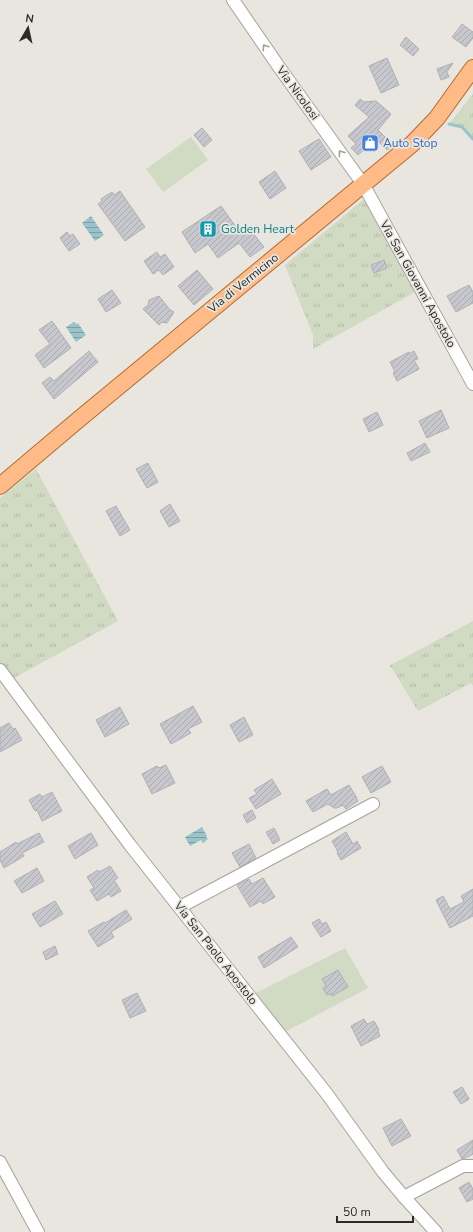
<svg xmlns="http://www.w3.org/2000/svg" width="473" height="1232" font-family="'Nunito Sans',sans-serif">
<style>
.grass{fill:url(#grass-tufts)}
.garden{fill:#d1dac3;fill-rule:evenodd}
.water{fill:url(#water-rules)}
.lines{fill:none;stroke-linecap:round;stroke-linejoin:round}
.stream{stroke:#99c4ca;stroke-width:3}
.building{fill:url(#building-hatch);stroke:#afafb6}
.minor-casing{stroke:#a4a39c;stroke-width:14}
.major-casing{stroke:#b46b32;stroke-width:18}
.minor{stroke:#fff;stroke-width:12}
.major{stroke:#febb87;stroke-width:16}
.oneway{stroke:#a0a09e}
.labels{text-anchor:middle;stroke-width:3.5;stroke-linejoin:round;paint-order:stroke}
.street-label{font-size:12px;fill:#2b2b28;stroke:#e8e6df}
.shop-label{font-size:12px;fill:#366cbe;stroke:#e8e6df;text-anchor:start}
.culture-label{font-size:12px;fill:#0d838f;stroke:#e8e6df;text-anchor:start}
</style>
<defs>
<pattern id="grass-tufts" width="24" height="20" patternUnits="userSpaceOnUse"><rect width="24" height="20" fill="#d1dac3"/><path d="M3 7l-1-3M5 7V3M7 7l1-3M15 17l-1-3M17 17v-4M19 17l1-3" fill="none" stroke="#b4bba8"/></pattern>
<pattern id="water-rules" width="6" height="5" patternUnits="userSpaceOnUse"><rect width="6" height="5" fill="#99c4ca"/><path d="M0 2.5h6" fill="none" stroke="#7d9fa4"/></pattern>
<pattern id="building-hatch" width="6" height="6" patternUnits="userSpaceOnUse"><rect width="6" height="6" fill="#c7c7ce"/><path d="M-1 1l2-2M0 6l6-6M5 7l2-2" fill="none" stroke="#ababb1"/></pattern>
</defs>
<rect width="100%" height="100%" fill="#e8e6df"/>
<!-- grass -->
<g class="grass">
<path d="M 473,94 L 473,139 L 462,127 L 449,124 Z"/>
<path d="M 364,199 L 417,291 L 313,349 L 313,335 L 285,265 Z"/>
<path d="M 36,469 L 118,621 L 12,679 L 0,662 L 0,498 Z"/>
<path d="M 473,621 L 473,686 L 471,683 L 418,711 L 393,670 L 389,666 Z"/>
</g>
<!-- garden -->
<g class="garden">
<path d="M 191,137 L 208,160 L 163,192 L 146,169 Z"/>
<path d="M 345,948 L 368,988 L 283,1033 L 254,994 ZM 338,970 L 348,987 L 332,996 L 322,979 Z"/>
</g>
<!-- water -->
<g class="water">
<path d="M 91,216 L 104,235 L 95,241 L 82,223 Z"/>
<path d="M 74,322 L 76,324 L 78,323 L 86,335 L 76,342 L 66,327 Z"/>
<path d="M 202,827 L 207,836 L 206,837 L 208,839 L 203,843 L 201,840 L 190,846 L 185,837 Z"/>
</g>
<g class="lines">
<!-- stream -->
<path class="stream" d="M 449,124 L 462,127 L 473,139"/>
</g>
<!-- building -->
<g class="building">
<path d="M 462,24 L 473,32 L 473,38 L 466,47 L 452,37 Z"/>
<path d="M 406,37 L 419,49 L 413,56 L 400,45 Z"/>
<path d="M 387,58 L 399,85 L 381,93 L 369,66 Z"/>
<path d="M 453,63 L 447,72 L 449,77 L 441,80 L 437,69 Z"/>
<path d="M 360,99 L 364,102 L 376,101 L 391,114 L 378,130 L 393,145 L 387,150 L 376,139 L 358,155 L 351,148 L 356,144 L 348,136 L 369,117 L 355,105 Z"/>
<path d="M 202,128 L 212,140 L 204,147 L 194,135 Z"/>
<path d="M 319,139 L 331,157 L 311,170 L 299,151 Z"/>
<path d="M 275,171 L 286,188 L 270,199 L 259,182 Z"/>
<path d="M 120,191 L 145,227 L 125,241 L 98,204 L 102,201 L 101,199 L 112,192 L 114,195 Z"/>
<path d="M 221,206 L 241,234 L 249,228 L 264,247 L 250,257 L 239,243 L 218,258 L 208,244 L 195,253 L 182,232 Z"/>
<path d="M 67,232 L 70,236 L 73,234 L 80,244 L 69,251 L 60,238 Z"/>
<path d="M 157,252 L 160,257 L 165,254 L 174,267 L 163,275 L 159,270 L 153,274 L 144,261 Z"/>
<path d="M 384,260 L 387,268 L 374,273 L 371,265 Z"/>
<path d="M 197,270 L 213,289 L 194,305 L 178,286 Z"/>
<path d="M 469,285 L 473,292 L 473,303 L 456,312 L 447,296 Z"/>
<path d="M 112,290 L 121,303 L 106,312 L 98,299 Z"/>
<path d="M 159,296 L 170,310 L 174,312 L 167,323 L 162,322 L 159,325 L 143,309 L 148,305 L 149,300 Z"/>
<path d="M 52,321 L 71,348 L 44,368 L 35,355 L 50,344 L 39,330 Z"/>
<path d="M 89,351 L 98,362 L 54,399 L 42,383 L 50,377 L 54,381 Z"/>
<path d="M 414,351 L 418,359 L 414,360 L 419,369 L 397,381 L 393,373 L 395,372 L 390,362 L 409,352 L 409,354 Z"/>
<path d="M 441,410 L 449,428 L 427,438 L 419,421 Z"/>
<path d="M 377,412 L 383,425 L 369,432 L 363,419 Z"/>
<path d="M 425,443 L 430,452 L 411,461 L 407,453 Z"/>
<path d="M 148,463 L 158,482 L 147,488 L 136,469 Z"/>
<path d="M 170,504 L 180,521 L 169,527 L 160,511 Z"/>
<path d="M 116,506 L 130,530 L 120,536 L 106,511 Z"/>
<path d="M 193,706 L 202,722 L 188,729 L 191,733 L 171,744 L 160,724 Z"/>
<path d="M 120,707 L 129,724 L 105,737 L 96,720 Z"/>
<path d="M 244,717 L 253,735 L 239,742 L 230,725 Z"/>
<path d="M 9,723 L 13,729 L 15,728 L 22,740 L 0,752 L 0,728 Z"/>
<path d="M 166,765 L 175,783 L 152,794 L 142,774 L 157,766 L 159,768 Z"/>
<path d="M 382,766 L 391,782 L 371,793 L 362,777 Z"/>
<path d="M 272,779 L 281,794 L 256,809 L 249,798 L 257,794 L 254,790 Z"/>
<path d="M 349,785 L 357,798 L 356,798 L 358,801 L 346,809 L 343,805 L 337,808 L 334,808 L 328,804 L 313,812 L 306,801 L 327,789 L 331,795 Z"/>
<path d="M 52,792 L 62,811 L 42,821 L 37,810 L 35,811 L 29,800 L 40,794 L 42,797 Z"/>
<path d="M 252,810 L 256,818 L 247,823 L 243,815 Z"/>
<path d="M 274,828 L 280,840 L 273,844 L 266,832 Z"/>
<path d="M 346,832 L 353,844 L 357,841 L 361,848 L 341,860 L 337,853 L 338,852 L 332,841 Z"/>
<path d="M 39,833 L 44,842 L 22,853 L 24,856 L 4,868 L 0,860 L 0,852 L 16,842 L 17,844 Z"/>
<path d="M 91,833 L 98,845 L 75,859 L 68,846 Z"/>
<path d="M 249,844 L 256,858 L 240,867 L 232,853 Z"/>
<path d="M 110,866 L 118,878 L 114,880 L 121,891 L 111,897 L 109,894 L 97,901 L 90,890 L 94,888 L 87,877 L 98,870 L 99,872 Z"/>
<path d="M 37,868 L 44,881 L 22,893 L 14,881 Z"/>
<path d="M 263,878 L 275,897 L 263,904 L 261,901 L 250,907 L 237,885 L 249,879 L 252,884 Z"/>
<path d="M 473,889 L 473,916 L 450,928 L 436,900 L 443,896 L 450,909 L 464,902 L 461,896 Z"/>
<path d="M 55,901 L 63,914 L 40,927 L 32,914 Z"/>
<path d="M 126,910 L 132,919 L 111,932 L 114,937 L 98,947 L 88,931 L 104,922 L 105,923 Z"/>
<path d="M 319,919 L 322,924 L 326,922 L 331,931 L 321,937 L 312,923 Z"/>
<path d="M 291,937 L 298,947 L 264,968 L 258,957 Z"/>
<path d="M 55,946 L 58,954 L 46,960 L 43,952 Z"/>
<path d="M 338,970 L 348,987 L 332,996 L 330,994 L 327,995 L 323,988 L 326,986 L 322,979 Z"/>
<path d="M 137,993 L 146,1011 L 130,1018 L 122,1000 Z"/>
<path d="M 364,1019 L 367,1024 L 374,1021 L 379,1030 L 378,1031 L 380,1036 L 361,1046 L 351,1026 Z"/>
<path d="M 462,1087 L 469,1099 L 461,1104 L 453,1092 Z"/>
<path d="M 401,1119 L 411,1136 L 392,1146 L 383,1128 Z"/>
<path d="M 473,1140 L 473,1154 L 465,1158 L 462,1159 L 457,1150 Z"/>
<path d="M 469,1182 L 473,1189 L 473,1199 L 467,1202 L 459,1188 Z"/>
</g>
<g class="lines">
<defs>
<g id="minor">
<path d="M 233,0 L 279,67 L 363,184 L 473,384"/>
<path d="M 0,670 L 130,845 L 327,1094 L 383,1172 L 404,1197 L 436,1232"/>
<path d="M 180,907 L 373,804"/>
<path d="M 0,1162 L 38,1232"/>
<path d="M 404,1197 L 463,1166 L 473,1166"/>
</g>
<path id="major" d="M 0,486 L 78,420 L 412,144 L 437,118 L 473,68"/>
</defs>
<!-- minor casing -->
<use href="#minor" class="minor-casing"/>
<!-- major casing -->
<use href="#major" class="major-casing"/>
<!-- minor -->
<use href="#minor" class="minor"/>
<!-- major -->
<use href="#major" class="major"/>
</g>
<!-- one-way arrows -->
<defs><path id="oneway-chevron" d="M-2-3.5L2.5 0L-2 3.5" fill="none" stroke-width="1.6" stroke-linecap="round" stroke-linejoin="round"/></defs>
<g class="oneway">
<use href="#oneway-chevron" transform="translate(265 47) rotate(-124)"/>
<use href="#oneway-chevron" transform="translate(341 153) rotate(-126)"/>
</g>
<!-- icons -->
<defs>
<symbol id="shop-square" viewBox="-11 -11 22 22"><rect x="-9" y="-9" width="18" height="18" rx="4" fill="#3f7fe0" stroke="#e8e6df"/><path d="M-5-2.5h2.3a2.7 3.5 0 0 1 5.4 0H5L5.5 6h-11ZM-1.5-2.5h3a1.5 2.3 0 0 0-3 0Z" fill="#fff"/></symbol>
<symbol id="building-square" viewBox="-11 -11 22 22"><rect x="-9" y="-9" width="18" height="18" rx="4" fill="#0f9aa8" stroke="#e8e6df"/><path d="M-4-6H4V6H1V3H-1V6H-4ZM-2.5-4.3h1.7v1.8h-1.7ZM.8-4.3h1.7v1.8H.8ZM-2.5-1h1.7V.8h-1.7ZM.8-1h1.7V.8H.8Z" fill="#fff"/></symbol>
</defs>
<g fill-rule="evenodd">
<use href="#shop-square" x="360" y="133" width="20" height="20"/>
<use href="#building-square" x="198" y="219" width="20" height="20"/>
</g>
<g class="labels">
<!-- street labels -->
<g class="street-label">
<text transform="translate(298 93) rotate(54)" y="4">Via Nicolosi</text>
<text transform="translate(243 283) rotate(-39)" y="4">Via di Vermicino</text>
<text transform="translate(418 284) rotate(61)" y="4">Via San Giovanni Apostolo</text>
<text transform="translate(216 953) rotate(52)" y="4">Via San Paolo Apostolo</text>
</g>
<!-- shop labels -->
<g class="shop-label">
<text x="383" y="147">Auto Stop</text>
</g>
<!-- culture labels -->
<g class="culture-label">
<text x="221" y="233">Golden Heart</text>
</g>
</g>
<!-- north arrow -->
<g transform="translate(28 28) rotate(9)" stroke="#e8e6df" stroke-width="3" paint-order="stroke">
<path d="M0-3L7 15L0 10L-7 15Z" fill="#2b2b28"/>
<text y="-6" font-size="11" font-weight="bold" text-anchor="middle" fill="#2b2b28">N</text>
</g>
<!-- scale -->
<path d="M337 1216v6h76v-6" fill="none" stroke="#2b2b28" stroke-width="2"/>
<text x="343" y="1216" font-size="12" fill="#2b2b28" stroke="#e8e6df" stroke-width="3" paint-order="stroke">50 m</text>
</svg>
